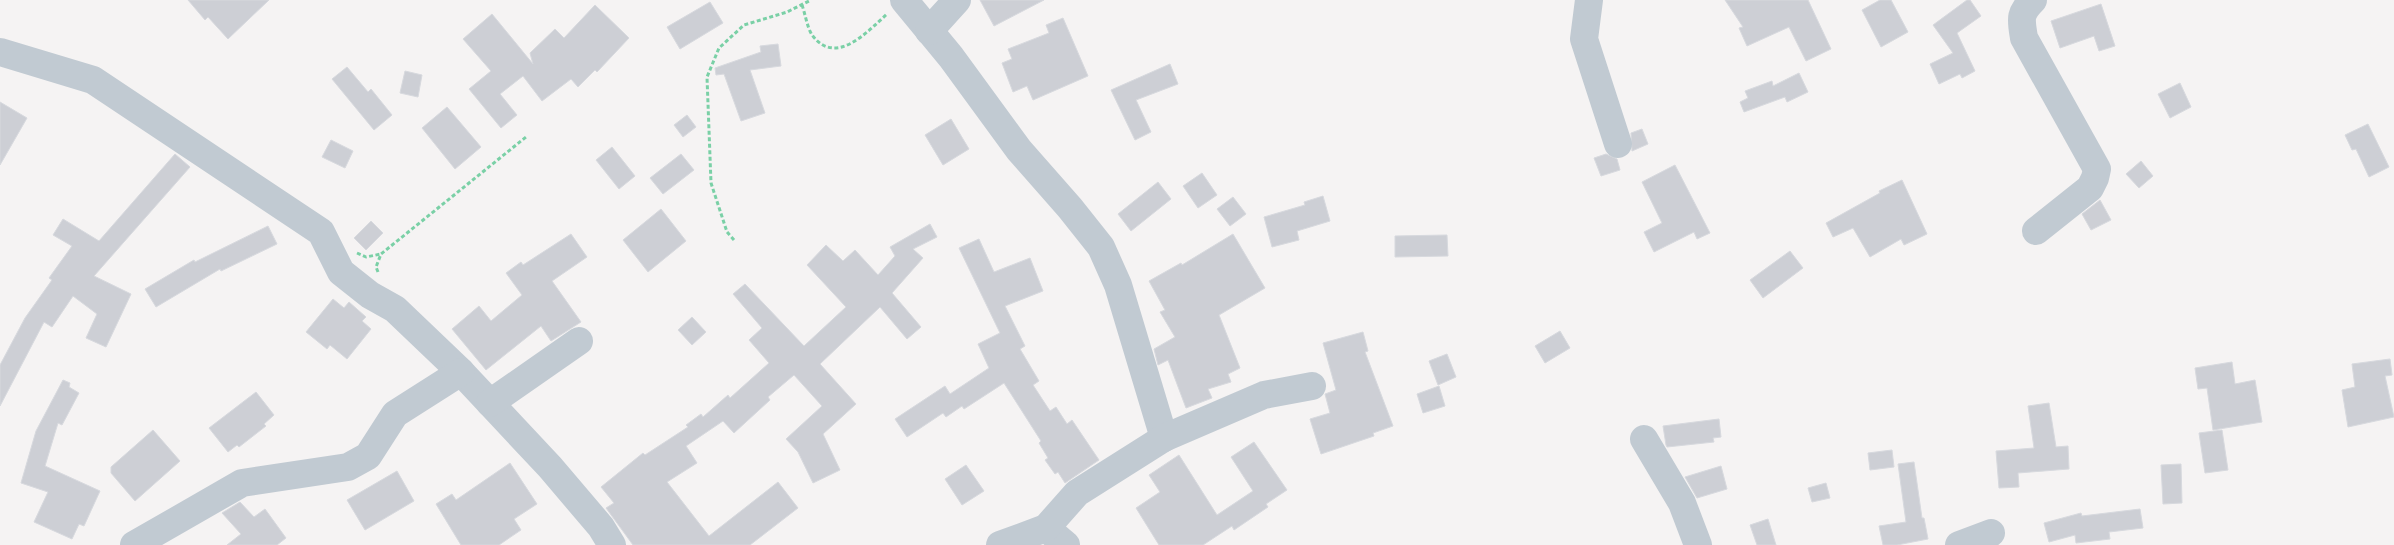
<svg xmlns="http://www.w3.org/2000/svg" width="2394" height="545" font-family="Figtree,sans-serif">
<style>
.building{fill:#cdcfd5;stroke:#d7d9de}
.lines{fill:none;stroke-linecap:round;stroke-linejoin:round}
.path{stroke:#7ad0a6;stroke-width:3;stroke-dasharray:4 2.5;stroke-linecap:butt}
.minor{stroke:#c1cad2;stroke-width:28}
</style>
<rect width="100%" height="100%" fill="#f5f3f3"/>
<!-- building -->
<g class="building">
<path d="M 188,0 L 269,0 L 228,39 L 208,17 L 205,20 Z"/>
<path d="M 980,0 L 1044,0 L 994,26 Z"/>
<path d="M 1725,0 L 1808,0 L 1831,49 L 1806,61 L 1789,27 L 1747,46 L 1739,28 L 1743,27 Z"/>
<path d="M 1880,0 L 1891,0 L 1908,32 L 1881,47 L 1862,10 Z"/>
<path d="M 1967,0 L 1970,0 L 1981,16 L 1957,33 L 1975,71 L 1962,78 L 1960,74 L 1939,84 L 1930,64 L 1953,53 L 1933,25 Z"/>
<path d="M 710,2 L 723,23 L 680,49 L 667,27 Z"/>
<path d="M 2101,4 L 2115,46 L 2099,51 L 2094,36 L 2060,48 L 2051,21 Z"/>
<path d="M 595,5 L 629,38 L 597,72 L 595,70 L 578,87 L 571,79 L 542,101 L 523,76 L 500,94 L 517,115 L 501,128 L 469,89 L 491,71 L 463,39 L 492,14 L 533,64 L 530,53 L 555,29 L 564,38 Z"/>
<path d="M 1063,18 L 1088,76 L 1033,100 L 1027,86 L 1013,92 L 1002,63 L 1012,59 L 1008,49 L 1049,33 L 1046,25 Z"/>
<path d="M 778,44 L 781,66 L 750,70 L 765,113 L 741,121 L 724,74 L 716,75 L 715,68 L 761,52 L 760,46 Z"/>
<path d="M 1170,64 L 1178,84 L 1136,100 L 1151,132 L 1135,140 L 1111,90 Z"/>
<path d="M 347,67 L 368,92 L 371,89 L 392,115 L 374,130 L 332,79 Z"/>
<path d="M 405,71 L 422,75 L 418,97 L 400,93 Z"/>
<path d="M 1799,73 L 1808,92 L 1787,102 L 1785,97 L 1744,112 L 1740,102 L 1748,98 L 1745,91 L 1772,81 L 1773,86 Z"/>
<path d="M 2180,83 L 2191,107 L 2170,118 L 2158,94 Z"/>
<path d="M 0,102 L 27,118 L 0,165 Z"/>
<path d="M 447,107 L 481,147 L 455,169 L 422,128 Z"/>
<path d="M 687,115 L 696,127 L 683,137 L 674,125 Z"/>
<path d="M 951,119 L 969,149 L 943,165 L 925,135 Z"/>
<path d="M 2368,124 L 2389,167 L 2369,177 L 2356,149 L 2352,150 L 2345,135 Z"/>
<path d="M 1642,129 L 1648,144 L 1632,151 L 1631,133 Z"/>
<path d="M 331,140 L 353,151 L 345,168 L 322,157 Z"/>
<path d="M 612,147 L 635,176 L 619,189 L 596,160 Z"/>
<path d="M 175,154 L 190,167 L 94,276 L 131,294 L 106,347 L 86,338 L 97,314 L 73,296 L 52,327 L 44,322 L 0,406 L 0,365 L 25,318 L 52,280 L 49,278 L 72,246 L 53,235 L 63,219 L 99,241 Z"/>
<path d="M 681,154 L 694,170 L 663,194 L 650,178 Z"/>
<path d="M 1606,154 L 1617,159 L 1620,170 L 1601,176 L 1594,158 Z"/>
<path d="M 2141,161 L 2153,176 L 2139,188 L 2126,174 Z"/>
<path d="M 1675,165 L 1710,233 L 1697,239 L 1694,232 L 1654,252 L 1644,232 L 1662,223 L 1642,182 Z"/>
<path d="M 1202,173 L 1217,195 L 1198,208 L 1183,186 Z"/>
<path d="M 1902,180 L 1927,234 L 1904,245 L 1901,239 L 1870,257 L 1853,228 L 1833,237 L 1826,223 L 1880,193 L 1879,191 Z"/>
<path d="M 1158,182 L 1171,199 L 1131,231 L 1118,214 Z"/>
<path d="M 1323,196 L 1330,221 L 1297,231 L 1299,240 L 1272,247 L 1264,217 L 1305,205 L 1304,202 Z"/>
<path d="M 1233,197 L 1246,214 L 1230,226 L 1217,209 Z"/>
<path d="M 2100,200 L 2111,220 L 2091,230 L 2082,214 Z"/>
<path d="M 661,209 L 686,241 L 648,272 L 623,240 Z"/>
<path d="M 371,221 L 383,233 L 366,250 L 354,238 Z"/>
<path d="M 930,224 L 937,237 L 913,249 L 923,258 L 892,293 L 921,327 L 907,339 L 880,307 L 820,364 L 856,404 L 823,434 L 840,470 L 813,483 L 798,452 L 786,439 L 822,406 L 794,375 L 768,397 L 770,400 L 734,433 L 723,421 L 686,446 L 697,463 L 667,482 L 709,536 L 778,482 L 798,508 L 750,545 L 633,545 L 606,508 L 614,503 L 601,487 L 643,453 L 645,455 L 688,427 L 686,425 L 701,414 L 703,417 L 728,395 L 730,398 L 769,363 L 749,340 L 762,328 L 733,294 L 745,284 L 804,346 L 846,307 L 807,265 L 826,245 L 843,261 L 855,250 L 878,275 L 895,256 L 890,247 Z"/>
<path d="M 268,226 L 277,244 L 221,271 L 220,269 L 156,307 L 145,289 L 194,260 L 195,262 Z"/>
<path d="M 571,234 L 587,257 L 552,281 L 581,322 L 551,341 L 541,326 L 486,370 L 452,329 L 479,306 L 491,321 L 522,295 L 506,273 L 521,262 L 523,265 Z"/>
<path d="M 1233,234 L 1265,288 L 1219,315 L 1240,368 L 1228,374 L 1231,382 L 1208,389 L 1212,398 L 1186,408 L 1168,360 L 1158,365 L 1154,349 L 1175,337 L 1160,312 L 1165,310 L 1149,281 L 1181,263 L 1182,265 Z"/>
<path d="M 1447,235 L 1448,256 L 1395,257 L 1395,236 Z"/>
<path d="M 979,239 L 994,272 L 1030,258 L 1043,291 L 1005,306 L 1025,346 L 1020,349 L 1039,381 L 1033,385 L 1050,411 L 1056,407 L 1067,424 L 1072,420 L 1099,460 L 1065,483 L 1058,472 L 1055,474 L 1045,460 L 1048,458 L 1039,443 L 1041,441 L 1004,383 L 964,409 L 962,406 L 946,417 L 943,413 L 907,437 L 895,419 L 945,386 L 950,394 L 989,368 L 978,344 L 1000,333 L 959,248 Z"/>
<path d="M 1790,251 L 1803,268 L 1763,298 L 1750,280 Z"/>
<path d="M 333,299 L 344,308 L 349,302 L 366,317 L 362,321 L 371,329 L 347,359 L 330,345 L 327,349 L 306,332 Z"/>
<path d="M 692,317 L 706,332 L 692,345 L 678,330 Z"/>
<path d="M 1560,331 L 1570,348 L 1545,363 L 1535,346 Z"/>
<path d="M 1363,332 L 1368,351 L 1365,352 L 1393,426 L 1373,433 L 1374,436 L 1321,454 L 1310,419 L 1330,413 L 1325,394 L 1336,390 L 1323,343 Z"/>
<path d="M 1447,354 L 1456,377 L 1438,385 L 1429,361 Z"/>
<path d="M 2390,359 L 2392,375 L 2385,376 L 2394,417 L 2348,427 L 2342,390 L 2355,387 L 2352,364 Z"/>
<path d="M 2232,362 L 2235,384 L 2255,380 L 2262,422 L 2213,430 L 2207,388 L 2198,389 L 2195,368 Z"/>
<path d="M 63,380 L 70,383 L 69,387 L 79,393 L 62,425 L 58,423 L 45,466 L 100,491 L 84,526 L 79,524 L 72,539 L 34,522 L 48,492 L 21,483 L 36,431 Z"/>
<path d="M 1439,386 L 1445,406 L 1423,413 L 1417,394 Z"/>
<path d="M 256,392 L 274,415 L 264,424 L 266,426 L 239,447 L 237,445 L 228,452 L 209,428 Z"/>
<path d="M 2049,403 L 2056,447 L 2068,446 L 2069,469 L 2018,473 L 2019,487 L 1999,488 L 1996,451 L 2034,448 L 2028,406 Z"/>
<path d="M 1719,419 L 1721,437 L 1713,438 L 1714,442 L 1667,447 L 1666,445 L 1663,426 Z"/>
<path d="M 153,430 L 180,461 L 135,501 L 111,473 L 111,467 Z"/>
<path d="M 2222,430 L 2228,470 L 2205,473 L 2199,433 Z"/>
<path d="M 1254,442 L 1287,490 L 1266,504 L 1268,507 L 1234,530 L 1232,526 L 1203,545 L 1159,545 L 1136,508 L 1160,492 L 1149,475 L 1179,455 L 1217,515 L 1253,491 L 1231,457 Z"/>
<path d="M 1892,450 L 1894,467 L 1870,470 L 1868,453 Z"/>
<path d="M 1914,462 L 1922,518 L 1924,518 L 1928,539 L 1897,545 L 1883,545 L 1879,526 L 1906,522 L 1898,464 Z"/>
<path d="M 510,463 L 537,504 L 514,519 L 521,530 L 499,545 L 461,545 L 436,504 L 452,494 L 456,500 Z"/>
<path d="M 2181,464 L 2182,503 L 2163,504 L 2161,465 Z"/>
<path d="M 966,465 L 984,491 L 962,505 L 945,479 Z"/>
<path d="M 1721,466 L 1727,489 L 1697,498 L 1685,477 Z"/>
<path d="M 397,471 L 414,501 L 365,530 L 347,500 Z"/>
<path d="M 1826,483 L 1830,498 L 1812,502 L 1808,488 Z"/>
<path d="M 240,502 L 254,517 L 265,509 L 286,538 L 277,545 L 227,545 L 241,534 L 222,513 Z"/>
<path d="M 2140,509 L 2143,528 L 2109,532 L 2110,539 L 2076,543 L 2075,535 L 2049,542 L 2044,523 L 2081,513 L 2082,516 Z"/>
<path d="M 1768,519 L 1776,545 L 1757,545 L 1750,525 Z"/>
</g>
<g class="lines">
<!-- path -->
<g class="path">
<path d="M 802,5 C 805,13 807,27 812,35 C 836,67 867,32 887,14"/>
<path d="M 734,240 L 727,232 L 711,183 L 707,77 L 719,48 L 744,25 L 787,12 L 811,0"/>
<path d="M 357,253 L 366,257 L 381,254"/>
<path d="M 378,272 L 376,267 L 381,254 L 526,137"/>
</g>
<!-- minor -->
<g class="minor">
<path d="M 904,0 L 951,57 L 1019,150 L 1070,208 L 1101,247 L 1118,285 L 1164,438"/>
<path d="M 1589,0 L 1584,39 L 1618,144"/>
<path d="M 2033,0 C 2019,14 2021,19 2024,38 L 2097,169 L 2095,178 L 2090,188 L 2036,231"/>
<path d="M 929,31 L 957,0"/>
<path d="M 0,52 L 93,80 L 321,232 L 341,272 L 370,295 L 395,309 L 461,372 L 550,467 L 601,527 L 612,545"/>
<path d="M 490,403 L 579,341"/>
<path d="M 1644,439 L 1682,503 L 1698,545"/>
<path d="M 1046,528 L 1066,545"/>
<path d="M 134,545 L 242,483 L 348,467 L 368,456 L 395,414 L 461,372"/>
<path d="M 1000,545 L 1046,528 L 1077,493 L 1164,438 L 1264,395 L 1312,386"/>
<path d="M 1959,545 L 1991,533"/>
</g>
</g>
</svg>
